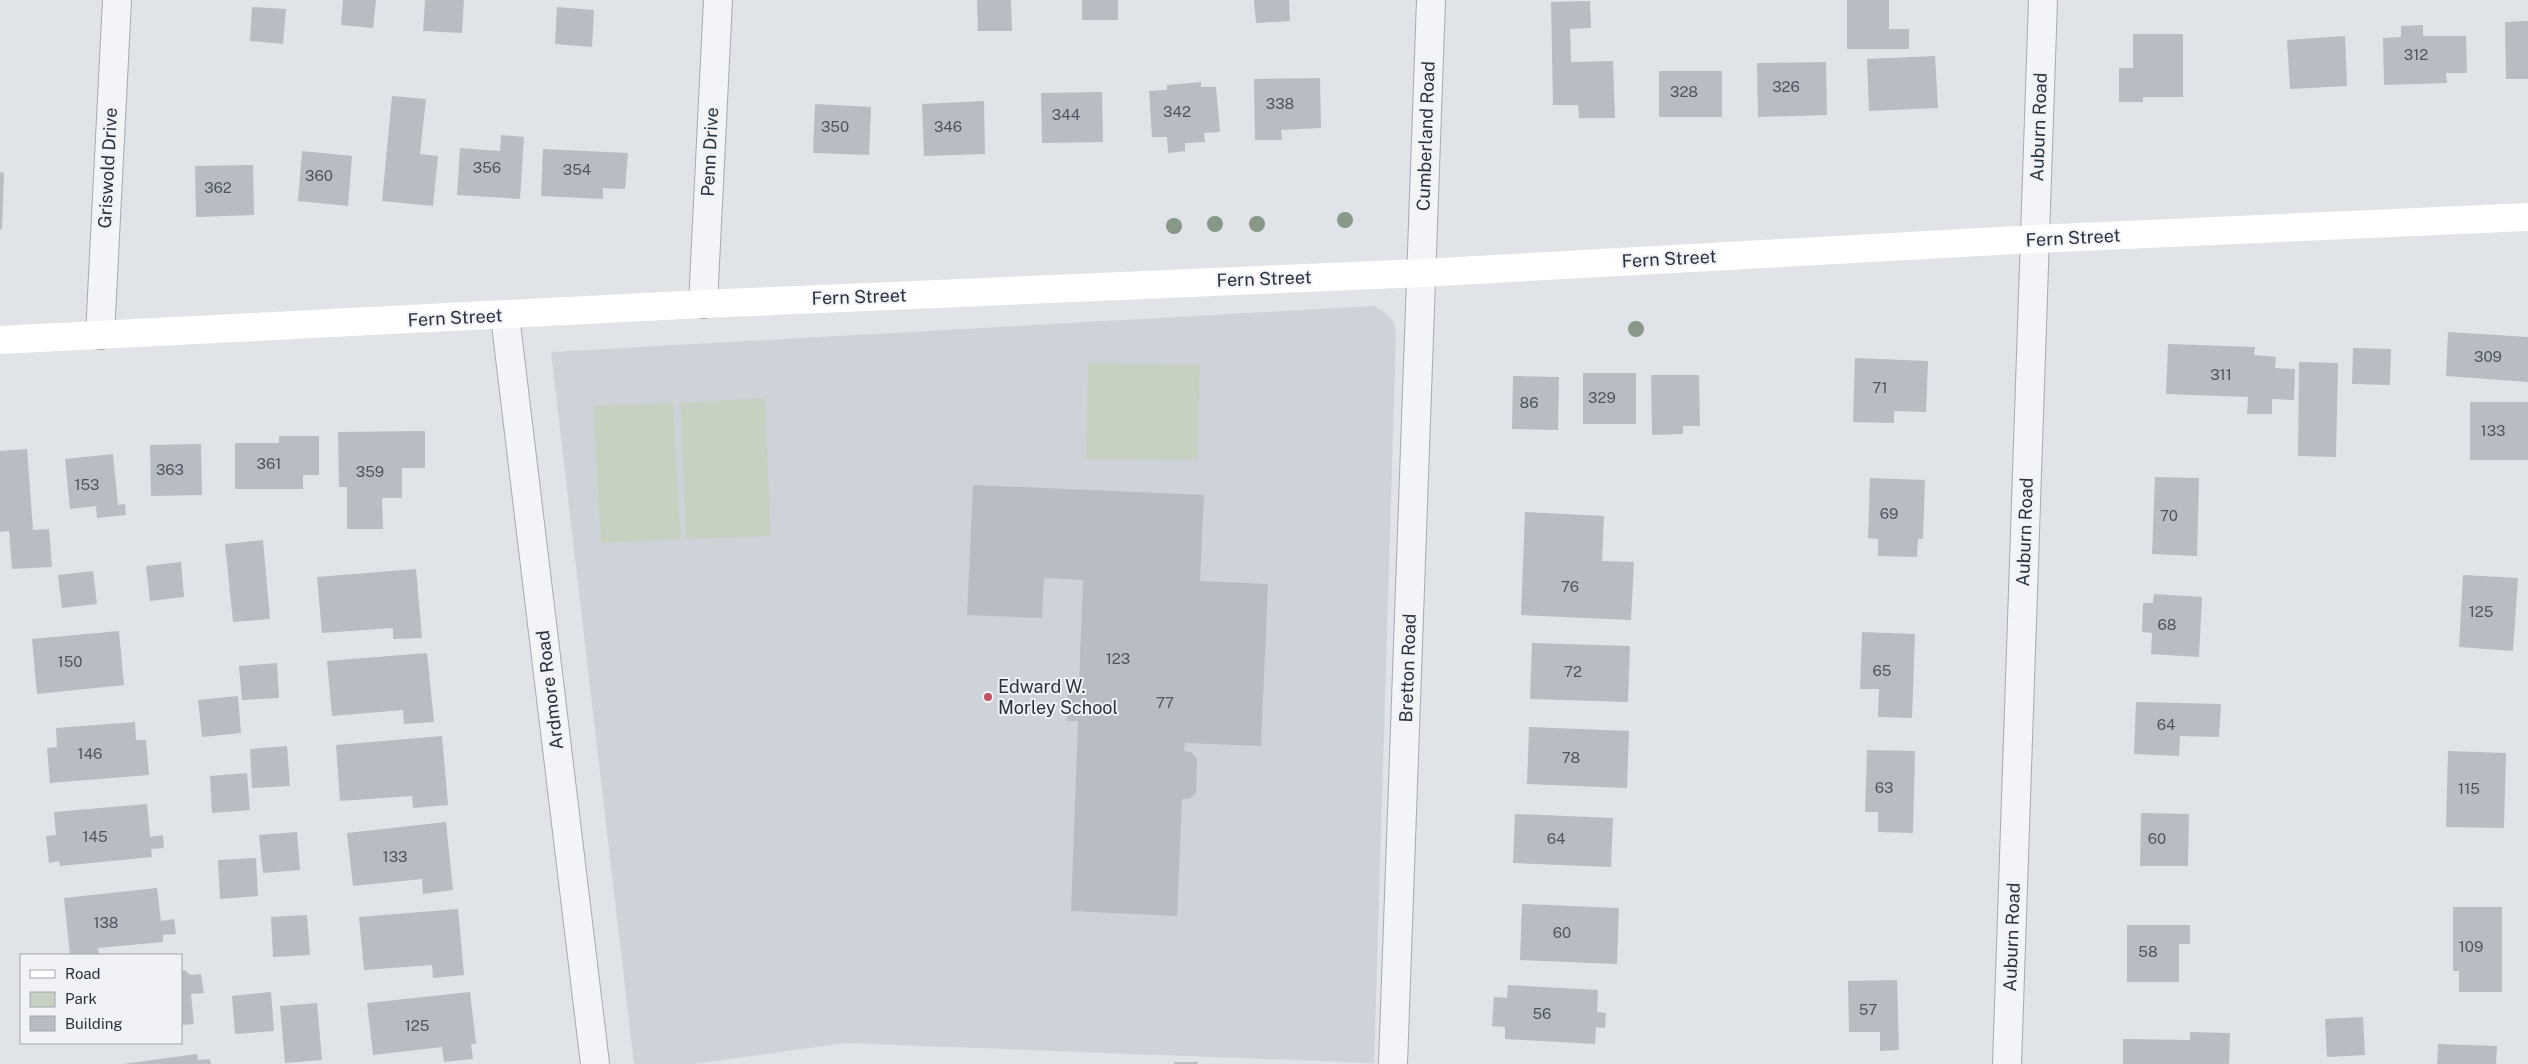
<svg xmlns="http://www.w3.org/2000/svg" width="2528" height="1064" font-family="'Public Sans',sans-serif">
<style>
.built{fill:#ced3da}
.green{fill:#c6d1c2}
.building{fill:#b8bdc4}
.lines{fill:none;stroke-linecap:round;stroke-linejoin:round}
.street-casing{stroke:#a6aab2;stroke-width:30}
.street{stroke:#f3f4f7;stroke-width:28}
.secondary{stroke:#fff;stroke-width:28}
.tree{fill:#879788}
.poi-dot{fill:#c34f63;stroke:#f0f2f6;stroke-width:2}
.labels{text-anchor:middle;stroke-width:4;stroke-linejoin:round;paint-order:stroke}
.number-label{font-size:15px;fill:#4e5560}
.street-label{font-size:18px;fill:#2a323e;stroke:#f0f2f6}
.poi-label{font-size:18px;fill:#2a323e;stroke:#f0f2f6;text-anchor:start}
</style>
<rect width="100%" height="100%" fill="#e0e3e8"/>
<!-- built -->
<path class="built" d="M 1375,306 L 1389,316 L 1394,323 L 1396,335 L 1374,1063 L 846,1043 L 694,1064 L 634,1064 L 551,352 Z"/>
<!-- green -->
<g class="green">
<path d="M 1088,363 L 1200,365 L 1198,460 L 1086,459 Z"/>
<path d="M 765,398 L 771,536 L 686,539 L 680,403 Z"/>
<path d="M 673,403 L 681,539 L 601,543 L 593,406 Z"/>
</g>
<!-- building -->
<g class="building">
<path d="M 343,0 L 376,0 L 373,28 L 341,25 Z"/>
<path d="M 425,0 L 464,0 L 462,33 L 423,31 Z"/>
<path d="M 977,0 L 1011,0 L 1012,31 L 978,31 Z"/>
<rect x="1082" y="0" width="36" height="20"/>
<path d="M 1254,0 L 1289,0 L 1290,21 L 1256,23 Z"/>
<path d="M 1847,0 L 1889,0 L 1889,29 L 1909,29 L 1909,49 L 1847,49 Z"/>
<path d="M 1590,1 L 1591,28 L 1570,29 L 1571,62 L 1613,61 L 1615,118 L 1579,118 L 1578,105 L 1553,105 L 1551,2 Z"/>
<path d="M 252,7 L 286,9 L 283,44 L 250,41 Z"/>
<path d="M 557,7 L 594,10 L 592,47 L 555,44 Z"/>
<path d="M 2528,21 L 2528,79 L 2506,79 L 2505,22 Z"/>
<path d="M 2423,25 L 2423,36 L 2466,36 L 2467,73 L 2446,73 L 2447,83 L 2384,85 L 2383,38 L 2401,37 L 2401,26 Z"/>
<path d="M 2133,34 L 2183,34 L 2183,97 L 2143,97 L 2143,102 L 2119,102 L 2119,68 L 2133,68 Z"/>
<path d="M 2345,36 L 2347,86 L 2290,89 L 2287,40 Z"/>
<path d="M 1935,56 L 1938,108 L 1869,111 L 1867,59 Z"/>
<path d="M 1826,62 L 1827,115 L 1758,117 L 1757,63 Z"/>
<rect x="1659" y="71" width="63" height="46"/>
<path d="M 1320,78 L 1321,128 L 1281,130 L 1282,140 L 1255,140 L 1254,79 Z"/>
<path d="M 1201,82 L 1201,87 L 1216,87 L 1220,132 L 1204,133 L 1205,142 L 1185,143 L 1185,151 L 1168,153 L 1167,137 L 1152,137 L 1149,91 L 1167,90 L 1167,85 Z"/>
<path d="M 1102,92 L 1103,142 L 1042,143 L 1041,93 Z"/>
<path d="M 392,96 L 426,99 L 420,154 L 438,156 L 433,206 L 382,201 Z"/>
<path d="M 984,101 L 985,154 L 924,156 L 922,104 Z"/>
<path d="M 815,104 L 871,107 L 869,155 L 813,153 Z"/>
<path d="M 501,135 L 524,137 L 520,199 L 457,195 L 460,148 L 500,151 Z"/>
<path d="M 543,149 L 628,153 L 625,189 L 603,188 L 603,199 L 541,196 Z"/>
<path d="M 302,151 L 352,156 L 348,206 L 298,201 Z"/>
<path d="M 253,165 L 254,215 L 196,217 L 195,166 Z"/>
<path d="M 0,172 L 4,173 L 2,229 L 0,229 Z"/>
<path d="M 2448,332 L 2528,337 L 2528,382 L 2446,376 Z"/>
<path d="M 2168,344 L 2255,347 L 2254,355 L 2276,357 L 2275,368 L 2295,369 L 2294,400 L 2272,399 L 2272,414 L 2247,414 L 2248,397 L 2166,394 Z"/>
<path d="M 2353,348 L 2391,349 L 2390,385 L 2352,384 Z"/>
<path d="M 1855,358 L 1928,361 L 1926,412 L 1894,411 L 1894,423 L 1853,422 Z"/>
<path d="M 2299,362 L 2338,363 L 2336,457 L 2298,456 Z"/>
<rect x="1583" y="373" width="53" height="51"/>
<path d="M 1651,375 L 1699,375 L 1700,426 L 1683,426 L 1683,434 L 1652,435 Z"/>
<path d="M 1513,376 L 1559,377 L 1558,430 L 1512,429 Z"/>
<rect x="2470" y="402" width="58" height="58"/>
<path d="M 425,431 L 425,468 L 402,468 L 402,498 L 382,498 L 383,529 L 347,529 L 347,487 L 339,487 L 338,432 Z"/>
<path d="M 279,436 L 319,436 L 319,475 L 303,475 L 303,489 L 235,489 L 235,443 L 279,443 Z"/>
<path d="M 201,444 L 202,495 L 151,496 L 150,445 Z"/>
<path d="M 27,449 L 33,530 L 49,529 L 52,567 L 12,569 L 9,531 L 0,532 L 0,451 Z"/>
<path d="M 113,454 L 118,505 L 125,504 L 126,515 L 97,518 L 96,506 L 70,509 L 65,459 Z"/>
<path d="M 2155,477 L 2199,478 L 2197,556 L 2152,554 Z"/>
<path d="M 1870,478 L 1925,480 L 1923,539 L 1918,539 L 1917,557 L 1878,556 L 1878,539 L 1868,538 Z"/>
<path d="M 973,485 L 1204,495 L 1200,581 L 1268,584 L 1261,746 L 1185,743 L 1184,751 L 1191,752 L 1197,759 L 1196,793 L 1189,799 L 1182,799 L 1177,916 L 1071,911 L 1078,721 L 1067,721 L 1068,684 L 1079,684 L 1083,580 L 1044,578 L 1042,618 L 967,615 Z"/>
<path d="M 1525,512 L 1604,516 L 1602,561 L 1634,562 L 1631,620 L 1521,615 Z"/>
<path d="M 263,540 L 270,619 L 233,622 L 225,544 Z"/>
<path d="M 181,562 L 184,597 L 150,601 L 146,566 Z"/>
<path d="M 416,569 L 422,638 L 393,639 L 393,628 L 322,633 L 317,577 Z"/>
<path d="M 93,571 L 97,604 L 62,608 L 58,575 Z"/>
<path d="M 2463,575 L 2518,578 L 2513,651 L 2459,647 Z"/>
<path d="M 2154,594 L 2202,597 L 2199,657 L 2151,654 L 2152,633 L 2142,632 L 2143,603 L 2153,603 Z"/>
<path d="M 119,631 L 124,685 L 37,694 L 32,639 Z"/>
<path d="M 1862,632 L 1915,634 L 1912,718 L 1878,717 L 1879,689 L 1860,689 Z"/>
<path d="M 1532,643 L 1630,646 L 1628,702 L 1530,699 Z"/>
<path d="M 427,653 L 434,722 L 404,724 L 403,710 L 332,716 L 327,661 Z"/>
<path d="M 277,663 L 279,698 L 242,700 L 239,666 Z"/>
<path d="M 238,696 L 241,733 L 202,737 L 198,700 Z"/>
<path d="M 2136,702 L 2221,704 L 2219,737 L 2180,736 L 2179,756 L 2134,754 Z"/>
<path d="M 135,722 L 136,740 L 146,740 L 149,775 L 50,783 L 47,748 L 57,747 L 56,728 Z"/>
<path d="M 1529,727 L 1629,731 L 1627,788 L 1527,784 Z"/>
<path d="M 442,736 L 448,805 L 413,808 L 412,796 L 340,801 L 336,745 Z"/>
<path d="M 287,746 L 290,786 L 252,788 L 250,749 Z"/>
<path d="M 1867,750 L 1915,751 L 1913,833 L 1878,832 L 1878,812 L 1865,812 Z"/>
<path d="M 2448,751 L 2506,753 L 2504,828 L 2446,827 Z"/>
<path d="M 247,773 L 250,810 L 212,813 L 210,776 Z"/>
<path d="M 147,804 L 150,837 L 163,835 L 164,848 L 151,849 L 152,857 L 60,866 L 59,861 L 49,863 L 46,836 L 56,835 L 54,812 Z"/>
<path d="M 2141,813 L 2189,814 L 2188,866 L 2140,866 Z"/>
<path d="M 1515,814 L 1613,818 L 1611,867 L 1513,863 Z"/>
<path d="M 446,822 L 453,890 L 423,894 L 422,879 L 353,886 L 347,833 Z"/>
<path d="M 297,832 L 300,870 L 263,873 L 259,835 Z"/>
<path d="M 256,858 L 258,896 L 220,899 L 218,860 Z"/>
<path d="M 157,888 L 161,921 L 174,919 L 176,934 L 163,935 L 163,942 L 98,948 L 99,955 L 70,955 L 64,898 Z"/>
<path d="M 1522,904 L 1619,908 L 1617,964 L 1520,960 Z"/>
<path d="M 2453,907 L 2502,907 L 2502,992 L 2459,992 L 2459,971 L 2453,971 Z"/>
<path d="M 458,909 L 464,975 L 433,978 L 432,965 L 364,970 L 359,917 Z"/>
<path d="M 307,915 L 310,955 L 273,957 L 271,917 Z"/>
<path d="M 2127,925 L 2190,925 L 2190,944 L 2179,944 L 2179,982 L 2127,982 Z"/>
<path d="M 185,970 L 190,975 L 201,974 L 204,993 L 191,994 L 194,1024 L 181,1025 L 181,971 Z"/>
<path d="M 1897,980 L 1899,1050 L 1880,1051 L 1880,1032 L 1849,1032 L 1848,981 Z"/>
<path d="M 1508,985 L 1598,990 L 1597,1012 L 1606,1013 L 1605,1028 L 1596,1027 L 1595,1044 L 1505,1039 L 1505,1027 L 1492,1026 L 1494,997 L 1507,998 Z"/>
<path d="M 271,992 L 274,1031 L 235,1034 L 232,996 Z"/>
<path d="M 470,992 L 476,1044 L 471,1044 L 473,1059 L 444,1062 L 442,1047 L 373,1055 L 367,1003 Z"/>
<path d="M 317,1003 L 322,1060 L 285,1063 L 280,1006 Z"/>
<path d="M 2363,1017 L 2365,1055 L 2327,1057 L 2325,1019 Z"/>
<path d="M 2190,1032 L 2230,1033 L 2229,1064 L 2123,1064 L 2123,1039 L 2190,1040 Z"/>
<path d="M 2438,1044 L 2497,1046 L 2496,1064 L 2437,1064 Z"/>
<path d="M 197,1054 L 198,1060 L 210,1059 L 211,1064 L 123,1064 Z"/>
<rect x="1174" y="1062" width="24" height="2"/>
</g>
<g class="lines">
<defs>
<g id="street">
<path d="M 703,304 L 718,0"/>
<path d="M 505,316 L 595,1064"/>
<path d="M 100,335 L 117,0"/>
<path d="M 1393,1064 L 1431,0"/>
<path d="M 2007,1064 L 2043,0"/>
</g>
</defs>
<!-- street casing -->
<use href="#street" class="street-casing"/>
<!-- street -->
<use href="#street" class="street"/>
<!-- secondary -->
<path class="secondary" d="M 0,340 L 703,304 L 1422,273 L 2035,239 L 2528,217"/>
</g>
<!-- trees -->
<g class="tree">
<circle cx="1345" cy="220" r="8"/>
<circle cx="1215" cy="224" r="8"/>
<circle cx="1257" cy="224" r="8"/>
<circle cx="1174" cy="226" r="8"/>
<circle cx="1636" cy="329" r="8"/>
</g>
<!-- markers -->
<circle class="poi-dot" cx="988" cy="697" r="5"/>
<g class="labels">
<!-- number labels -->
<g class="number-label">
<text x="2416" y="60">312</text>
<text x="1786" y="92">326</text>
<text x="1684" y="97">328</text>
<text x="1280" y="109">338</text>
<text x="1177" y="117">342</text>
<text x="1066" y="120">344</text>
<text x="835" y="132">350</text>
<text x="948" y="132">346</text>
<text x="487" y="173">356</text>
<text x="577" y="175">354</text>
<text x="319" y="181">360</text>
<text x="218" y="193">362</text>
<text x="2488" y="362">309</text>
<text x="2221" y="380">311</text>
<text x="1880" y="393">71</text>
<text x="1602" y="403">329</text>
<text x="1529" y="408">86</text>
<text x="2493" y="436">133</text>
<text x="269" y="469">361</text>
<text x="170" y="475">363</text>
<text x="370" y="477">359</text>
<text x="87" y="490">153</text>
<text x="1889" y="519">69</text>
<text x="2169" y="521">70</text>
<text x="1570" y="592">76</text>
<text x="2481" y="617">125</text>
<text x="2167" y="630">68</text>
<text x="1118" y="664">123</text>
<text x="70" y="667">150</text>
<text x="1882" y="676">65</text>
<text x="1573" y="677">72</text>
<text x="1165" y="708">77</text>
<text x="2166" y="730">64</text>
<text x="90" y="759">146</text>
<text x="1571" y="763">78</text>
<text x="1884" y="793">63</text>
<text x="2469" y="794">115</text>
<text x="95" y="842">145</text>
<text x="1556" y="844">64</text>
<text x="2157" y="844">60</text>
<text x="395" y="862">133</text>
<text x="106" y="928">138</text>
<text x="1562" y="938">60</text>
<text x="2471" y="952">109</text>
<text x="2148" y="957">58</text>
<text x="1868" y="1015">57</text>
<text x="1542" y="1019">56</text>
<text x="417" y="1031">125</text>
</g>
<!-- street labels -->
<g class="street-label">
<text transform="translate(2039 127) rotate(-88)" y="6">Auburn Road</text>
<text transform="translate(1426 136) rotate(-88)" y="6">Cumberland Road</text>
<text transform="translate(710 152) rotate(-87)" y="6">Penn Drive</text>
<text transform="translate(108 168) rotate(-87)" y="6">Griswold Drive</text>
<text transform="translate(2073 238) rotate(-3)" y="6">Fern Street</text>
<text transform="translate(1669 259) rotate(-3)" y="6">Fern Street</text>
<text transform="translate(1264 279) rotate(-2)" y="6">Fern Street</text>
<text transform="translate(859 297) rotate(-2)" y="6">Fern Street</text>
<text transform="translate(455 318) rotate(-3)" y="6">Fern Street</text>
<text transform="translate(2025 532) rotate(-88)" y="6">Auburn Road</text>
<text transform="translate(1408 668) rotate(-88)" y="6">Bretton Road</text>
<text transform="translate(550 690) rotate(-97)" y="6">Ardmore Road</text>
<text transform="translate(2012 937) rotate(-88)" y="6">Auburn Road</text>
</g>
<!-- poi labels -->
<g class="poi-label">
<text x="998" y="693">Edward W.<tspan x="998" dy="21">Morley School</tspan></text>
</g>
</g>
<!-- legend -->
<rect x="20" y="954" width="162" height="90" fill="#f0f2f6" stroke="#a1a5ac"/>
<rect x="30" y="970" width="25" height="8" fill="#ffffff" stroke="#a1a5ac"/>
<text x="65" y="979" font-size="15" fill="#2a323e">Road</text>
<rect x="30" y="992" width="25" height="15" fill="#c6d1c2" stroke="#a1a5ac"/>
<text x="65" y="1004" font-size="15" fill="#2a323e">Park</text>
<rect x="30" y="1016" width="25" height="15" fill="#b8bdc4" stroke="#a1a5ac"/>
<text x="65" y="1029" font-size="15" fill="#2a323e">Building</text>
</svg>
